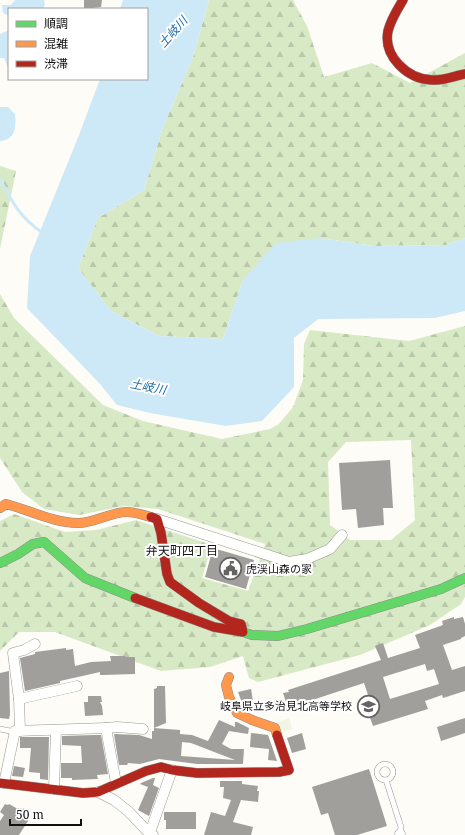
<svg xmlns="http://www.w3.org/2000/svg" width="465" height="835" font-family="'Noto Serif','Noto Sans JP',serif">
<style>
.forest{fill:url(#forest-firs);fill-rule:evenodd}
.pitch{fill:#f0f6e1}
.water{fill:#cde8f7}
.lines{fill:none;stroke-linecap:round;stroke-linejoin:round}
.stream{stroke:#cde8f7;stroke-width:3}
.building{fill:#a19f9c;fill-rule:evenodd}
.lane-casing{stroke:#979795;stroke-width:6}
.street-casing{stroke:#979795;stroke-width:11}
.fast-casing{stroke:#8e8d8b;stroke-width:10}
.slow-casing{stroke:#8e8d8b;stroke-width:10}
.jam-casing{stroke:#8e8d8b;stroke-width:10}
.lane{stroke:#fffffe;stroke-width:5}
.street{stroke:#fffffe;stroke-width:10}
.fast{stroke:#63d668;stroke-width:9}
.slow{stroke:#ff974d;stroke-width:9}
.jam{stroke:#b3261e;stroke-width:9}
.labels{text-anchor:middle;stroke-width:4;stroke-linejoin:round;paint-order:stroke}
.poi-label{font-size:11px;fill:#111;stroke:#fff;text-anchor:start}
.water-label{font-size:12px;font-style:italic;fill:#1768a6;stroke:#fff}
.neighbourhood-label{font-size:12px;fill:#111;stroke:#fff}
</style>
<defs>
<pattern id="forest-firs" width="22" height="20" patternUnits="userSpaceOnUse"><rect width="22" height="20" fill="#d8eac5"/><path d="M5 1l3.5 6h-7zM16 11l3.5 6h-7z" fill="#b8c8a8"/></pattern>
</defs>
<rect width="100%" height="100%" fill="#fdfcf7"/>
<!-- forest -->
<g class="forest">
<path d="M 209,0 L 293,0 L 307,26 L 324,77 L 372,63 L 410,83 L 465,53 L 465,238 L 446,245 L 374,246 L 320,238 L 243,280 L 223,339 L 159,336 L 111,311 L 78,268 L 98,218 L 144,190 L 162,130 L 193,57 Z"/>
<path d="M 0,166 L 16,171 L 0,249 Z"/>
<path d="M 0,294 L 14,318 L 103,405 L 143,421 L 222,439 L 270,429 L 279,424 L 293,407 L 303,380 L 304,344 L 310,330 L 409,341 L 465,326 L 465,597 L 461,604 L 430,625 L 360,655 L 258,682 L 249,678 L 243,656 L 210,667 L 161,671 L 55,632 L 19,632 L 0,651 L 0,521 L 14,514 L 65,532 L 96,530 L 136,520 L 212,545 L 202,578 L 248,591 L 265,544 L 158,509 L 124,506 L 79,515 L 44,509 L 22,492 L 0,458 ZM 411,440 L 415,520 L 391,540 L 350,540 L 330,525 L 328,462 L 346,442 Z"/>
</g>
<!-- pitch -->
<path class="pitch" d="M 289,718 L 292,729 L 281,732 L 278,722 Z"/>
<!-- water -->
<g class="water">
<path d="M 15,0 L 44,0 L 45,4 L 43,9 L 9,9 L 9,16 L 3,13 L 2,5 L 11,5 Z"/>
<path d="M 123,0 L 209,0 L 193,57 L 162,130 L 144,190 L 98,218 L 78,268 L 111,311 L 159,336 L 223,339 L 243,280 L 276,243 L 320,238 L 374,246 L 446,245 L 465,238 L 465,311 L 435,318 L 318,319 L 294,338 L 294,387 L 262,421 L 226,426 L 150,413 L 117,405 L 100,384 L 27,308 L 30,256 L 79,135 L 100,79 L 147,79 L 147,9 L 120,9 Z"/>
<path d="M 9,30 L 9,67 L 8,67 L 4,58 L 0,58 L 0,34 Z"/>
<path d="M 0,107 L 8,107 L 15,114 C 16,126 16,140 0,141 Z"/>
</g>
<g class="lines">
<!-- stream -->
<path class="stream" d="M 0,179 C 12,202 21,219 43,233"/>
</g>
<!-- building -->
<g class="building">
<path d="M 84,0 L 102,0 L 101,7 L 84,9 Z"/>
<path d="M 390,460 L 393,508 L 383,508 L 384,525 L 358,528 L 356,509 L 342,510 L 339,463 Z"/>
<path d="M 213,548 L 254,560 L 246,589 L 205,577 Z"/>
<path d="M 454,617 L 454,619 L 463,617 L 465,624 L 465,636 L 461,638 L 461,639 L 443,645 L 452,670 L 465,666 L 465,691 L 443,698 L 442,695 L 425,701 L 428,709 L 373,726 L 368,712 L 373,710 L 364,683 L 288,708 L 283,693 L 289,692 L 288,690 L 381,660 L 375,646 L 383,643 L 388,658 L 420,648 L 415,635 L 443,625 L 442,621 ZM 425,664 L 427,671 L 434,669 L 439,684 L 390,699 L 383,677 Z"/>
<path d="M 66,648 L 66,650 L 73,649 L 75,666 L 91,662 L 111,661 L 110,656 L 125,656 L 125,657 L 135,657 L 135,674 L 103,675 L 100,675 L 100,672 L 60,681 L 60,683 L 25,691 L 20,658 L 35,654 L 35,652 Z"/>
<path d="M 9,671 L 10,714 L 9,719 L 0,718 L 0,673 Z"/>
<path d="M 157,686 L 165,686 L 166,723 L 154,728 L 154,689 L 157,688 Z"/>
<path d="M 251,689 L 253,701 L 242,703 L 238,692 Z"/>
<path d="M 88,696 L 101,696 L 102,702 L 100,702 L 102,706 L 103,715 L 85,716 L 84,702 L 88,702 Z"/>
<path d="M 465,718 L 465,733 L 441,741 L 437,727 Z"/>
<path d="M 219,720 L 235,727 L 235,722 L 237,722 L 249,728 L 248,734 L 229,731 L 222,744 L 231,749 L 244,749 L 243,764 L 197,764 L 159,759 L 140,764 L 128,763 L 127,765 L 119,765 L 114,734 L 139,735 L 152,739 L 152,731 L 154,731 L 154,728 L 180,730 L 180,734 L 192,735 L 208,741 ZM 182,742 L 191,743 L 235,760 L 181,756 Z"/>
<path d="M 251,733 L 268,735 L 277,761 L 268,760 L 269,749 L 250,747 Z"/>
<path d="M 302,733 L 306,749 L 292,753 L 287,738 Z"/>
<path d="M 95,735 L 101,735 L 108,774 L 97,775 L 98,779 L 72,780 L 72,778 L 61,778 L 61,763 L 82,763 L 81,746 L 62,745 L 62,736 Z"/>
<path d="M 20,737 L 49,737 L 48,780 L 40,779 L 40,773 L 29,772 L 31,748 L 20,748 Z"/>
<path d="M 14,766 L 25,768 L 23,777 L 12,776 Z"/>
<path d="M 369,769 L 387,826 L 357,835 L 335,835 L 328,813 L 321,815 L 312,787 Z"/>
<path d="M 153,778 L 155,778 L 153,785 L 159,788 L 149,816 L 138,810 L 148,787 L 140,784 L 141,783 Z"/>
<path d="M 220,781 L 242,781 L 242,784 L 258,786 L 257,791 L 259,791 L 258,802 L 241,800 L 233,822 L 253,827 L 251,835 L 204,835 L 211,812 L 225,816 L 231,800 L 223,798 L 224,787 L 220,787 Z"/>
<path d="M 5,804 L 8,805 L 9,804 L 16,808 L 26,809 L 28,821 L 19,835 L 0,835 L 0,821 L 4,815 L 0,812 Z"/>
<path d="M 164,812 L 196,812 L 196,829 L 166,829 L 166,820 L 164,820 Z"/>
</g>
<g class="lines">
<defs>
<g id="lane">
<path d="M 0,729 L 10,731 L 15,731"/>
<circle cx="385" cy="772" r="8"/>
<path d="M 386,780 L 401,827 L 400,834"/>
</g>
<g id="street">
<path d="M 157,519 L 289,562 L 307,559 L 330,549 L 342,535"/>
<path d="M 19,699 L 77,686"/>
<path d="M 106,728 L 117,727 L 143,729"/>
<path d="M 20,731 L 19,699 L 13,653 L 24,650 L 35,644"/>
<path d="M 4,783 L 15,731 L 106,728 L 116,783"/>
<path d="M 54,789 L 56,730"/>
<path d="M 98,792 L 114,800 L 128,811 L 149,833 L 153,835"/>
<path d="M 149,835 L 172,770"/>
<path d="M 400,835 L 400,834"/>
</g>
<g id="fast">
<path d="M 0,563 L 18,554 L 33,544 L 44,542 L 85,578 L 135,598"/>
<path d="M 243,632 L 252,635 L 278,636 L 307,629 L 441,589 L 465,578"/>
</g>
<g id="slow">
<path d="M 0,508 L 6,504 C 29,510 54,523 78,523 C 95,523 110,512 127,512 C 135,512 143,515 151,517"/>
<path d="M 229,677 L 226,685 L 229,697 L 237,713 L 252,720 L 275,728 L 277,735"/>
</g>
<g id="jam">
<path d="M 403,0 C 397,10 391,19 388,31 C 383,56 407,79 432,80 C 443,81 454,76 465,74"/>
<path d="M 135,598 L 214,627 L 243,632 L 241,624 L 229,621 L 199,603 L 170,582 L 167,574 L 161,533 L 157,519 L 151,517"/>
<path d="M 0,783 L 83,793 L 98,792 L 146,771 L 161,767 L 172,770 L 197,773 L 279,772 L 289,770 L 277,735"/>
</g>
</defs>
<!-- lane casing -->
<use href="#lane" class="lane-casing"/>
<!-- street casing -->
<use href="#street" class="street-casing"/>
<!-- fast casing -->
<use href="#fast" class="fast-casing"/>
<!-- slow casing -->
<use href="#slow" class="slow-casing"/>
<!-- jam casing -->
<use href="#jam" class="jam-casing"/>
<!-- lane -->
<use href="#lane" class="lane"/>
<!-- street -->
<use href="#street" class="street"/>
<!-- fast -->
<use href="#fast" class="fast"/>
<!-- slow -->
<use href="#slow" class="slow"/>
<!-- jam -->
<use href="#jam" class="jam"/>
</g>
<!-- icons -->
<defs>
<symbol id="civic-ring" viewBox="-11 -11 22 22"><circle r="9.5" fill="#fff" stroke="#646362" stroke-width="1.5"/><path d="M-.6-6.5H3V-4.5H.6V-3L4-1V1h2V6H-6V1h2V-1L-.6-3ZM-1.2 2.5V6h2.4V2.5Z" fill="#646362"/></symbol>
<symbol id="school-ring" viewBox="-11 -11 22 22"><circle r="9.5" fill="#fff" stroke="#646362" stroke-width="1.5"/><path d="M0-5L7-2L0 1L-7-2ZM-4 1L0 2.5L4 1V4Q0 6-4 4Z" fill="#646362"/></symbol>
</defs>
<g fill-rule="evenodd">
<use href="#civic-ring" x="218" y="556" width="25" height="25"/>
<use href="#school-ring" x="356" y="694" width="25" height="25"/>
</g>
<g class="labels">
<!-- poi labels -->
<g class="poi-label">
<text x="246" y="573">虎渓山森の家</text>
<text x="352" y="710" text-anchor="end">岐阜県立多治見北高等学校</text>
</g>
<!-- water labels -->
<g class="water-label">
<text transform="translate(173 32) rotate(-48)" y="4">土岐川</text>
<text transform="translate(148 387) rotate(11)" y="4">土岐川</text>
</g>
<!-- neighbourhood labels -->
<g class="neighbourhood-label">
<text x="182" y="555">弁天町四丁目</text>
</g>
</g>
<!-- legend -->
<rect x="8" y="8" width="140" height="72" fill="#ffffff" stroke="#a0a0a0"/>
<rect x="16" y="21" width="20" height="6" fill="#63d668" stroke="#a0a0a0"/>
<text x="44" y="28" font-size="12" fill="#111111">順調</text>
<rect x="16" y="41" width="20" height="6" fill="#ff974d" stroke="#a0a0a0"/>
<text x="44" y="48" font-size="12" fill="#111111">混雑</text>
<rect x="16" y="61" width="20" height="6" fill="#b3261e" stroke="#a0a0a0"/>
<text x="44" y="68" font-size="12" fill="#111111">渋滞</text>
<!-- scale -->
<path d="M10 819v6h71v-6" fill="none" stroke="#111111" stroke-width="2"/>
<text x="16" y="819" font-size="12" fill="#111111" stroke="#ffffff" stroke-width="3" paint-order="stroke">50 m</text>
</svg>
